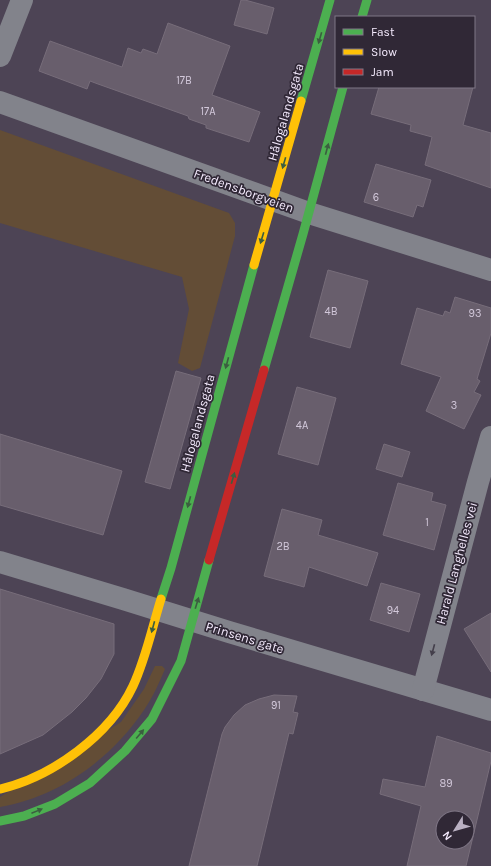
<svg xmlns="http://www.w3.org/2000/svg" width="491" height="866" font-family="Karla,sans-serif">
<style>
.green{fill:#634d36}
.building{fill:#685e6c;stroke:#776d7a;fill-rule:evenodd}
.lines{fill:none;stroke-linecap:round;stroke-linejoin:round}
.street{stroke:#82838b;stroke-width:22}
.fast{stroke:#4caf50;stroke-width:9}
.slow{stroke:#ffc107;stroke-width:9}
.jam{stroke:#c62828;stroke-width:9}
.oneway{fill:#3b5e40}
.oneway2{fill:#443f4b}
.labels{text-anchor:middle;stroke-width:3.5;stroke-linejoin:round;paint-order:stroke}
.number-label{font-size:11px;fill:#d2c8da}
.street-label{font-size:13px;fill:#f5ebfe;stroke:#302836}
</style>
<rect width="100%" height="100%" fill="#4d4455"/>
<!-- green -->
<g class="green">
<path d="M 0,130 L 229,213 L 235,223 L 235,236 L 200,368 L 192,371 L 178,363 L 189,309 L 182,277 L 0,223 Z"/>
<path d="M 155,666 L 162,666 L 165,669 C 159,683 153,697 144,710 C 111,759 59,797 0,807 L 0,797 L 121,722 L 144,689 Z"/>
</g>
<!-- building -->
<g class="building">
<path d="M 241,0 L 245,0 L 274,8 L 267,34 L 234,25 Z"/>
<path d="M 168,23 L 230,46 L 212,95 L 260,112 L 249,142 L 206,128 L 206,125 L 189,119 L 188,116 L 98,84 L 90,81 L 87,89 L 39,71 L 50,41 L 122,67 L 128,48 L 141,53 L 143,49 L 157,54 Z"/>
<path d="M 379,87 L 473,87 L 463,125 L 491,133 L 491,188 L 425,165 L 432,137 L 410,131 L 411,125 L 371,114 Z"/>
<path d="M 376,164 L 431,180 L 423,207 L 417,205 L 413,217 L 364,202 Z"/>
<path d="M 328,270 L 368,281 L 350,348 L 310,337 Z"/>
<path d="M 455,297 L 491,308 L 491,333 L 477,379 L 480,381 L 474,392 L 481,395 L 464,429 L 426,411 L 441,377 L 401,364 L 417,308 L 443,316 L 445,311 L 450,313 Z"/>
<path d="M 176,371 L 201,378 L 170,489 L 145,482 Z"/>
<path d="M 297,387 L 336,398 L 318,465 L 278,454 Z"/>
<path d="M 0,434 L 122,471 L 103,535 L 0,505 Z"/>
<path d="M 384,444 L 410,452 L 402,477 L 376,469 Z"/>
<path d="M 398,483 L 433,493 L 431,501 L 446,505 L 434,550 L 383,535 Z"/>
<path d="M 282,509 L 322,520 L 318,535 L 378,553 L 367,586 L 309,567 L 304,587 L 264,576 Z"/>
<path d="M 381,583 L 420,594 L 409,632 L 370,620 Z"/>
<path d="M 0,589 L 114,624 L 114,654 L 101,679 L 86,698 L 72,712 L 43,735 L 0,754 Z"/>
<path d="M 491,613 L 491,672 L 464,629 Z"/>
<path d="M 274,695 L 297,696 L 293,712 L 298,713 L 293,734 L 289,733 L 257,866 L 189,866 L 222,734 L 225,727 L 234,715 L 245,705 L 259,699 Z"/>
<path d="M 437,736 L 491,753 L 491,761 L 466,866 L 407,866 L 421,806 L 380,794 L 383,779 L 425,787 ZM 443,818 L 467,818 L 467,842 L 443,842 Z"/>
</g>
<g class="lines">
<!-- street -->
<g class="street">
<path d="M 0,56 L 22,0"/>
<path d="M 0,102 L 309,213 L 491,270"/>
<path d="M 0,562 L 123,599 L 229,632 L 491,710"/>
<path d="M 423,690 L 478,482 L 491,437"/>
</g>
<!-- fast -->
<g class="fast">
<path d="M 362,17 L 367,0"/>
<path d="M 301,101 L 330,0"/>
<path d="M 264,370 L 303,234 L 343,87"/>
<path d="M 161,599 L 171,568 L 254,265"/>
<path d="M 0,821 L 24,816 L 55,804 L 90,783 L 125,751 L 152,719 L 181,661 L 209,560"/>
</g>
<!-- slow -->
<g class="slow">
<path d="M 254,265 L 301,101"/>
<path d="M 0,789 C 52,777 110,735 133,686 C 146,658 152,628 161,599"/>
</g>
<!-- jam -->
<path class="jam" d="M 209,560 L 264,370"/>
</g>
<!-- one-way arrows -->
<defs><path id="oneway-solid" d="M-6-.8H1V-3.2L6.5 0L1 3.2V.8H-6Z"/></defs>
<g class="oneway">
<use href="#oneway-solid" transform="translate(320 38) rotate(106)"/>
<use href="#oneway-solid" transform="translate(327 149) rotate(-75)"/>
<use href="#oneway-solid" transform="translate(284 163) rotate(106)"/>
<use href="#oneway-solid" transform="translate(262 238) rotate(107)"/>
<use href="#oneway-solid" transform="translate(227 363) rotate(105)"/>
<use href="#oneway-solid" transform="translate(233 478) rotate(-74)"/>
<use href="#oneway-solid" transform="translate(189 502) rotate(105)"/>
<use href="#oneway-solid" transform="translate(197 603) rotate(-73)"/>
<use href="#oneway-solid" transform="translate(153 627) rotate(105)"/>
<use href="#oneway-solid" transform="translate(140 734) rotate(-50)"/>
<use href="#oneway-solid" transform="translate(37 811) rotate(-22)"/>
</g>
<use class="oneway2" href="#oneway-solid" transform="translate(433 650) rotate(105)"/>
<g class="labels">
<!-- number labels -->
<g class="number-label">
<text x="184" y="84">17B</text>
<text x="208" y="115">17A</text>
<text x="376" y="201">6</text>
<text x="331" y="315">4B</text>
<text x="475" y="317">93</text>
<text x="454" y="409">3</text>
<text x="302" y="429">4A</text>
<text x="427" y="526">1</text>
<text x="283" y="550">2B</text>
<text x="393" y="614">94</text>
<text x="276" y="709">91</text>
<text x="446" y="787">89</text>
</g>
<!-- street labels -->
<g class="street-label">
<text transform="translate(285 112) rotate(-74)" y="5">Hålogalandsgata</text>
<text transform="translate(244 190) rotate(20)" y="5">Fredensborgveien</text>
<text transform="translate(197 423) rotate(-75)" y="5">Hålogalandsgata</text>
<text transform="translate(456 563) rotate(-75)" y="5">Harald Langhelles vei</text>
<text transform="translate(245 637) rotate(17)" y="5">Prinsens gate</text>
</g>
</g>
<!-- legend -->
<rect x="335" y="16" width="140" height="72" fill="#302836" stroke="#7f7686"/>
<rect x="343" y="29" width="20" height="6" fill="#4caf50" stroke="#7f7686"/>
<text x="371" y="36" font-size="12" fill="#f5ebfe">Fast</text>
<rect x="343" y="49" width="20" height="6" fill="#ffc107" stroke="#7f7686"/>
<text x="371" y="56" font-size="12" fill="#f5ebfe">Slow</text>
<rect x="343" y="69" width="20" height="6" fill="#c62828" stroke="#7f7686"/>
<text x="371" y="76" font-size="12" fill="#f5ebfe">Jam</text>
<!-- north arrow -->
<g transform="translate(455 830) rotate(233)"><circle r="19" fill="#302836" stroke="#7f7686"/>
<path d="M0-3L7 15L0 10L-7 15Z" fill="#bab1c3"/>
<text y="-6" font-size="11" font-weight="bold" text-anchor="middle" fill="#f5ebfe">N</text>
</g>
</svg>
